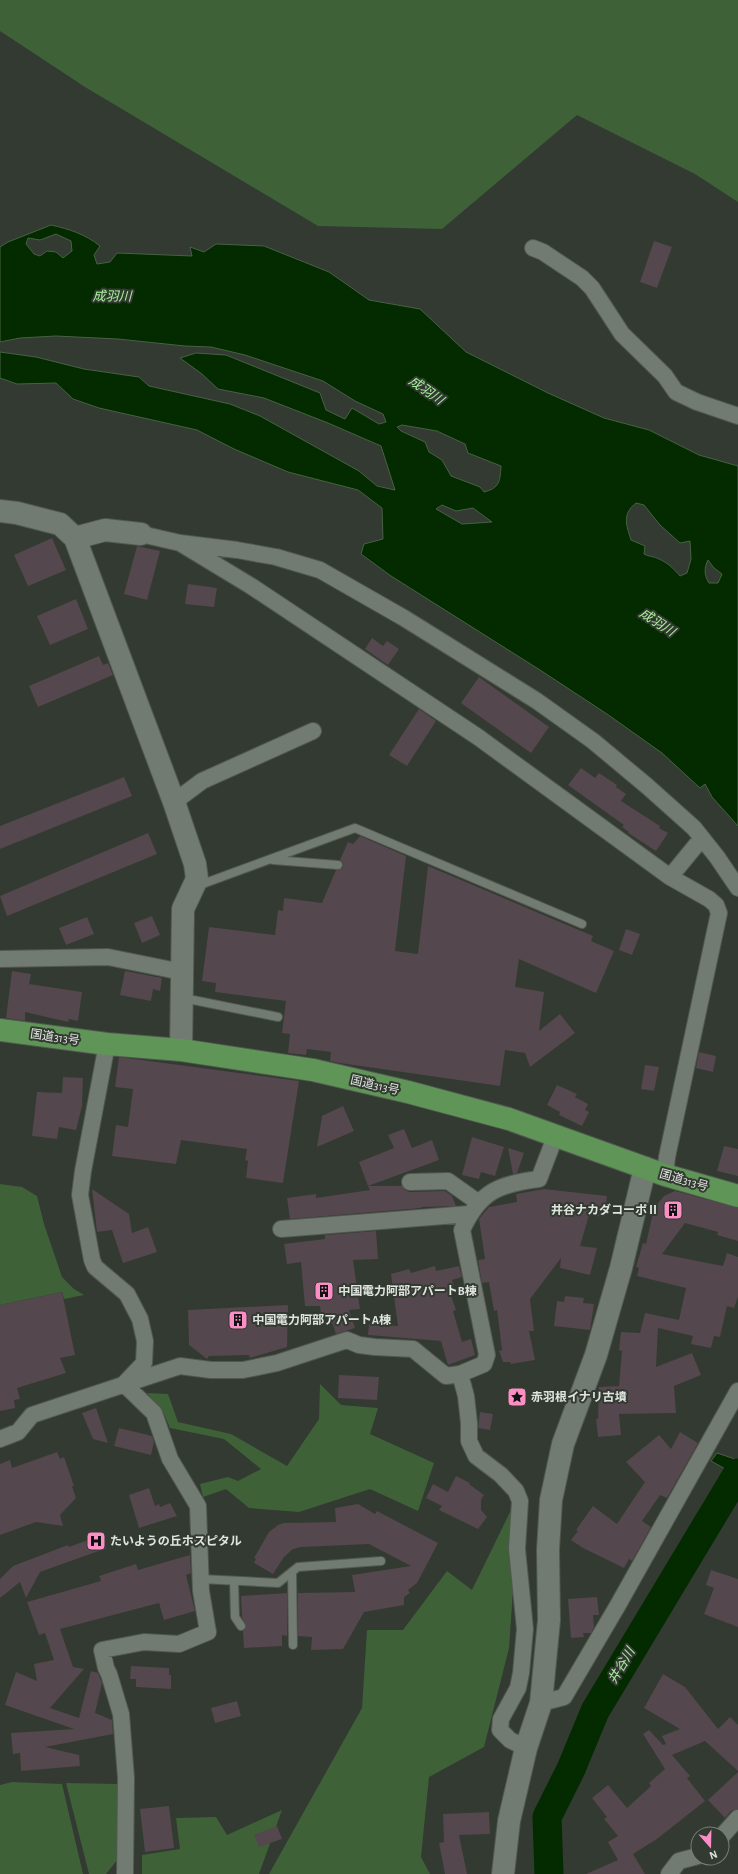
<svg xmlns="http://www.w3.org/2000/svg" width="738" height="1874" font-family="'Alegreya Sans','Noto Sans JP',sans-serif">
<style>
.green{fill:#3e6138}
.water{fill:#042a00;stroke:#466243;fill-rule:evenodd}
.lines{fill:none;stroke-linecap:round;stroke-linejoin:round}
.river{stroke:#042a00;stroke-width:29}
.building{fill:#54474d}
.lane-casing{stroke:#515850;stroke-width:10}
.street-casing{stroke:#515850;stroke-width:18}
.secondary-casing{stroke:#515850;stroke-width:24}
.highway-casing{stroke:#515850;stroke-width:24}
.lane{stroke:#727b71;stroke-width:8}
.street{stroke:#727b71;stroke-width:16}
.secondary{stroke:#727b71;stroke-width:22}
.highway{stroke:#5f9557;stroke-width:22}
.labels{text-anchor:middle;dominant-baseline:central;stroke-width:4;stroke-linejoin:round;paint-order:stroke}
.street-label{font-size:12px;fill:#e0e5df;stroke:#323a31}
.poi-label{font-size:12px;font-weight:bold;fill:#e0e5df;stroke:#323a31;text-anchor:start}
.water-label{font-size:13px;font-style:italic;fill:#aaf29e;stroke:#323a31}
</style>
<rect width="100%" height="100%" fill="#323a31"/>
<path class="green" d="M0,0h738v202l-43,-28 -118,-59 -135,114 -124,-3 -233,-139 -85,-56z
M0,1184l22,3 15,9 7,28 18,53 12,12 10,6 -20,4 -2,-7 -62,13z
M320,1384l21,21 37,3 -8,26 64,29 -16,48 -48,-22 -71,23 -50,-4 -23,-19 -23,8 -3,-13 28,-7 10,4 23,-12 -37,-30 -54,-11 -7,-16 -16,-19 21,1 10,28 53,12 56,32 32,-47z
M511,1510l3,65 -5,73 -25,99 -55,30 -8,80 9,17h-161l93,-166 5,-78h36l44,-59 25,19z
M12,1782l50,2 21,90h-83v-89z
M66,1783l52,1v75l-12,15h-17z
M282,1810l-23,64h-117v-19l38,-6 -4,-31 40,-1 11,18z"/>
<path class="water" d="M51,225c18,4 34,9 49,21l-6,9 3,9 13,-2 7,-9 75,3 -2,-9 14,5 12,-8 48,2 65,26 40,28 51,9 46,43 82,41 56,25 45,12 50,25 39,11v360l-26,-29 -7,-13 -5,4 -38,-35 -55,-39 -67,-44 -149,-94 -30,-22 3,-10 19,-5 -1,-31 -24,-18 -70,-18 -54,-23 -37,-19 -98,-22 -26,-9 -17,-16 -39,1 -17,-6v-26l36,5 48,12 55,8 10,9 81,18 30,12 99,55 18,15 18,4 -14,-44 -53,-23 -64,-25 -46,-9 -16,-15 -22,-16 16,-5 30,2 94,38 6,17 19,9 7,-11 27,16 7,-2 -3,-8 -28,-13 -32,-20 -78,-26 -34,-8 -26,-1 -67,-7 -62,-3 -36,2 -20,4v-95l8,-5zM56,234l15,7 1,10 -9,7 -7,-6 -9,-1 -7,5 -6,-2 -8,-10 2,-6 12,2zM402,425l35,6 28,13 3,9 33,13c-1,15 -1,22 -17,26l-4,-5 -29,-11 -9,-16 -13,-8 -4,-10 -24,-11 -4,-4zM636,503l8,2 16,20 20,18 10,-2 1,18 -4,14 -7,3c-6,-7 -12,-13 -21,-17 -5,-3 -10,-2 -15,-5l1,-8 -14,-6c-5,-16 -9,-26 5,-37zM442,505l14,6 17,-3 19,14 -30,2 -26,-15zM708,560l6,8 8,6 -4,9h-9c-5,-8 -5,-15 -1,-23z
M717,1453l15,5 6,5v13l-27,-15z"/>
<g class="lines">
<path class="river" d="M549,1874l-2,-57 24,-48 24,-58 143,-238"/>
</g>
<path class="building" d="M654,241l18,6 -15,41 -17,-6z
M52,538l14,32 -38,16 -14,-31z
M137,546l23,5 -13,49 -23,-6z
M188,584l29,4 -3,19 -29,-3z
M76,599l12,30 -38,16 -13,-29z
M372,638l11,8 4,-5 12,8 -11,16 -23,-16z
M99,656l4,9 5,-2 5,12 -75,32 -9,-21z
M479,677l70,50 -18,26 -70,-50z
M419,709l17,12 -29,45 -18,-11z
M581,768l14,10 4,-5 18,12 -1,2 10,7 -5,7 39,25 -1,2 9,5 -12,18 -28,-18 1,-1 -7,-5 2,-2 -56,-40z
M124,777l8,19 -132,53v-23z
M148,833l9,21 -150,62 -7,-20z
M360,836l46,20 -11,95 23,3 10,-88 165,70 -2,5 23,10 -18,42 -77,-34 -4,28 29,5 -5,39 21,-17 15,19 -45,34 -5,-14 -20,-3 -5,36 -160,-23 -10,-2 1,-9 -24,-3 -1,6 -18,-2 2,-19 -8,-1 4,-32 -71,-9 1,-9 -14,-2 7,-54 66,8 3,-25 5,1 1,-13 38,5 14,-33 7,-2v-5l-3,-3 8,-18 5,2z
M152,916l8,19 -18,8 -8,-20z
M87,917l7,17 -28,11 -7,-17z
M626,929l14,5 -8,21 -13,-5z
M12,971l19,3 -2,10 53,8 -4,29 -9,-2 -1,3 -43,-10v9l-19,-3z
M125,971l37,7 -2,13 -7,-2 -2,12 -31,-6z
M699,1052l17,4 -3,16 -17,-4z
M119,1057l180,24 -16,102 -37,-5 2,-17 -3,-1 2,-11 -66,-9 -5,24 -64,-8 4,-31 12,2 5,-38 -18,-2z
M645,1065l14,2 -5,24 -13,-2z
M63,1077l20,1 -1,28 -6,24 -17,-3 -2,12 -25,-3 5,-44 25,1z
M557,1085l20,9 -2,3 13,7 -3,6 4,2 -7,14 -23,-11 1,-3 -13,-7z
M343,1106l11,25 -37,16 5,-31z
M404,1129l8,19 20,-8 7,20 -71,26 -9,-24 35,-14 -6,-13z
M472,1137l32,10 -9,29 -14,-4 -2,7 -17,-4z
M724,1146l14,3v27l-21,-5z
M508,1148l16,5 -7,20 -4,1z
M368,1186h34l3,4 5,2 35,-1 7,5 4,10 -35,1v1l-131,11 -3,-21 29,-4v4l54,-8z
M92,1189l37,25 3,19 16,-6 9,25 -34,11 -11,-33 -15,2z
M544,1189l63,7 -3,21 -15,-2 -9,31 17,2 -7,27 -30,-7 1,-10 -31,41 4,32h-5l6,29 -24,4 -1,-2h-7l-4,-11 3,-1 -5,-40 -3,1 -5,-29 -7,1 -4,-23 7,-1 -6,-40 10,-12 28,-5 -1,-8z
M675,1191l63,17v33l-21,-6 1,-3 -33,-9 -23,31 61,12 4,-13 11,4v40l-4,11 -7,-2 -7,31 -6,-1 -3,12 -20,-4 2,-8 -35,-8 -2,39 36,-14 9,22 -27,11 2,27 -57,1 2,21 -23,2 -2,-18h2l1,-32 20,-1 3,-35 -3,-1 2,-18 19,1 5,-20 34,7 7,-32 -49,-12 2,-8 -3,-1 7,-24 3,1 8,-36 10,-12z
M376,1231l2,28 -25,1 7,49 -11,1 6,18 -19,6 -7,-20 -8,1 -1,-9h-15l-4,-44 -14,2 -3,-20 41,-5v-4z
M435,1266l1,5 23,-5 3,11 -10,3 2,5 -6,2 8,23 -3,1 9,31 9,-3 4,16 -27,10 -7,-24 -73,-6 1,-11 29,2 -7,-52 18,-5 2,4z
M62,1292l13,63 -15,3 6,15 -49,15 3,11 -6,1 1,8 -15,3v-106z
M565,1296l19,2 -1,5 11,1 -4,26 -36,-4 3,-25 7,1z
M288,1305l-1,42 -37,11 -1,-3 -40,1 -2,3 -18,-14 -1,-35z
M339,1375l40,2 -2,23 -39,-2z
M96,1408l12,35 -15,-4 -11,-26z
M480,1412l13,2 -3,16 -12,-2z
M119,1428l33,8 2,6 -3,13 -37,-9z
M680,1432l18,11 -31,55 -7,-3 -18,26 9,6 -19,34 -3,-2 -5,9 -41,-20 -12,-8 7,-9 -2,-1 17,-24 24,18 28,-42 -19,-20 33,-27 12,14z
M57,1452l3,7 4,-2 10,29h-2l4,12 -16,17 3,11 -27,-4 -36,13v-71l10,-4 2,8z
M456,1476l14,7 -1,1 15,11 -3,5v10l6,7 -9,12 -39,-19 3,-4 -16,-8 7,-14 15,8z
M149,1488l6,18 4,-2 1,3 10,-4 7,13 -38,12 -10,-33z
M358,1504l17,10 2,-3 61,32 -21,40 -9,7 2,3 -6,4v8l-40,7 -21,37 -32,1 1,-13 -14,-1v-43l57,-1 -3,-17 59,-9 -42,-22 -68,3 -8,2 -9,8 -11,17 -19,-11 2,-4 -2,-1 15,-26 9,-7 6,-2 52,-1 -1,-14z
M88,1540l19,8 -67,24 -14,26 -6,-16 -20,16v-19l13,-13 55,-21 1,2z
M190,1555l1,18 -5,2 9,36 -31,9 -5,-17 -99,26 13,38 11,2 -34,39 29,10 12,-47 7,2 4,10 -7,30 17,7 1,14 -68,13 34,8 1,11 -59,5 -1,-18 -7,1 -2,-21 63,-4 -69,-24 11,-33 21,9 -3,-17 20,-4 -9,-27 -6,2 -12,-33 74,-21 -2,-5 37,-12 2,6z
M711,1570l27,9v48l-34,-13 10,-26 -8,-3z
M287,1593v43l-5,-1v11l-38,2 -1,-17 3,-5 -4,-9 -1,-21z
M597,1597l2,18h-6l1,12 -3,6h-8l1,4 -13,1 -3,-39z
M131,1666l38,2v7h2v14l-35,-2v-8h-6z
M663,1674l22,13 33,42 12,-12 8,8v46l-33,-30 -33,14 18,21 -3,2 18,23 -48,38 -24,15 12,20h-59l32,-14 -10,-18 10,-6 -14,-17 3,-2 -15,-19 16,-13 19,23 24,-22 -2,-3 16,-14 -22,-35 6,-4 14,15 3,-1 -4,-8 18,-7 -36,-21z
M237,1701l4,15 -26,7 -4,-15z
M738,1772v37l-7,2 -6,7 -17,-18z
M169,1806l5,42 -29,4 -5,-43z
M489,1812l1,22 -31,1 8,39h-22l-6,-31 5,-1 -1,-28z
M277,1826l5,13 -23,8 -5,-12z"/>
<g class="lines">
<defs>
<path id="lane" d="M273,860l65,5
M197,886l158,-58 227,96
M183,998l95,19
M292,1572l1,73
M201,1579l77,4 20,-16 83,-6
M234,1581l1,36 6,9"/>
<path id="street" d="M533,248l10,4 39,26 10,10 30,46 43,42 11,16 21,10 41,14
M141,534l39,9 57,7 39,7 44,13 84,48 133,83 56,40 54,45 47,42 23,29 21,31
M180,543l71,43 227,151 192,140 39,22 7,6 3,8 -52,244 -2,18
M174,802l28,-21 111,-50
M670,877l32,-39
M0,959l108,-2 74,15
M107,1044l-24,127 -3,24 12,65 3,7 32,27 13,25 5,22 -1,22 -19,20
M410,1182l38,-1 31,22
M281,1229l188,-15
M460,1374l24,-10 3,-9 -25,-125c18,-39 37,-46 77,-51l16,-42
M124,1384l30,29 16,46 28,47 3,85 7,41 -29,12 -35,-2 -42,8 4,18 3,6 12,40 5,64 -1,96
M0,1439l18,-7 14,-17 148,-49 31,4h32l34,-7 70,-23 12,5 16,2 38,2 33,27 14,-2 6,22 3,27v18l7,15 25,19 15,16 4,10 -3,48 8,80 -4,44 -3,15 -17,31 -1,11 10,10 16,8
M541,1703l23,-6 54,-92 120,-214
M722,1836l16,-18
M669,1874l10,-13 19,-5"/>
<path id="secondary" d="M0,511l17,2 43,11 15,14 99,264 21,62 2,15 -14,30 -2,141
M75,538l30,-8 36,4
M503,1874l6,-53 17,-73 15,-45 8,-83 -1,-70 3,-50 12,-56 33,-89 25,-87 24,-100"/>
<path id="highway" d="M0,1030l107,14 74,6 132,20 95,22 101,27 156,56 73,21"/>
</defs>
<use href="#lane" class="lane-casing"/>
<use href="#street" class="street-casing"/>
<use href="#secondary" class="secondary-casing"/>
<use href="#highway" class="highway-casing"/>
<use href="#lane" class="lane"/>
<use href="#street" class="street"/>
<use href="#secondary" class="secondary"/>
<use href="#highway" class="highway"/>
</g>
<defs>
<symbol id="building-square" viewBox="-11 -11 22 22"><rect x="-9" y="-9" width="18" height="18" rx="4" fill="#fb8fc5" stroke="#323a31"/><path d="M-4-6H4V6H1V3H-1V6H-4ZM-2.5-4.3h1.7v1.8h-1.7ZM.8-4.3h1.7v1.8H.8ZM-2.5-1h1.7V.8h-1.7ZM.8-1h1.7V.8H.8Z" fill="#111"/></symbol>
<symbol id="sight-square" viewBox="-11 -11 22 22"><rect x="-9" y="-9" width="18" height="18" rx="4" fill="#fb8fc5" stroke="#323a31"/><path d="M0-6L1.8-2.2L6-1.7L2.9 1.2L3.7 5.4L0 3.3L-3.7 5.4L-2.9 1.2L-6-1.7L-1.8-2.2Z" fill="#111"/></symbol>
<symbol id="hospital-square" viewBox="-11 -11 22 22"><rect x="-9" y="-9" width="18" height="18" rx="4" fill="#fb8fc5" stroke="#323a31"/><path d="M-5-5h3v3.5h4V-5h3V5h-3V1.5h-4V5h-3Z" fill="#111"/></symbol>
</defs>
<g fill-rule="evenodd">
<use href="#building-square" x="662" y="1199" width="22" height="22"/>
<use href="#building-square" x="313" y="1280" width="22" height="22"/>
<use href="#building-square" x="227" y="1309" width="22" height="22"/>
<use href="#sight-square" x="506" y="1386" width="22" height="22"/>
<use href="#hospital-square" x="85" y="1530" width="22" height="22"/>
</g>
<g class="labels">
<g class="street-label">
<text transform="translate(55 1037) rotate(8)">国道313号</text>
<text transform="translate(375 1085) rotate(13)">国道313号</text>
<text transform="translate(684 1180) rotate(16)">国道313号</text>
</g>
<g class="poi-label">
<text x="659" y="1210" text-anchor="end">井谷ナカダコーポⅡ</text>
<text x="338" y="1291">中国電力阿部アパートB棟</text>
<text x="252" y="1320">中国電力阿部アパートA棟</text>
<text x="531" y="1397">赤羽根イナリ古墳</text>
<text x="110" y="1541">たいようの丘ホスピタル</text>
</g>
<g class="water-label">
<text transform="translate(112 297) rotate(1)">成羽川</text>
<text transform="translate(426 391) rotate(35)">成羽川</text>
<text transform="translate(657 623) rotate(33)">成羽川</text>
<text transform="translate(622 1666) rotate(-59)">井谷川</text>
</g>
</g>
<g transform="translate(710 1846) rotate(160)"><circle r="19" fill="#323a31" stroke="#787e77"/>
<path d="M0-3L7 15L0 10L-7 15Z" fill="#fb8fc5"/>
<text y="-6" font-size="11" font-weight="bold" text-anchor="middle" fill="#e0e5df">N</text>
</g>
</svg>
